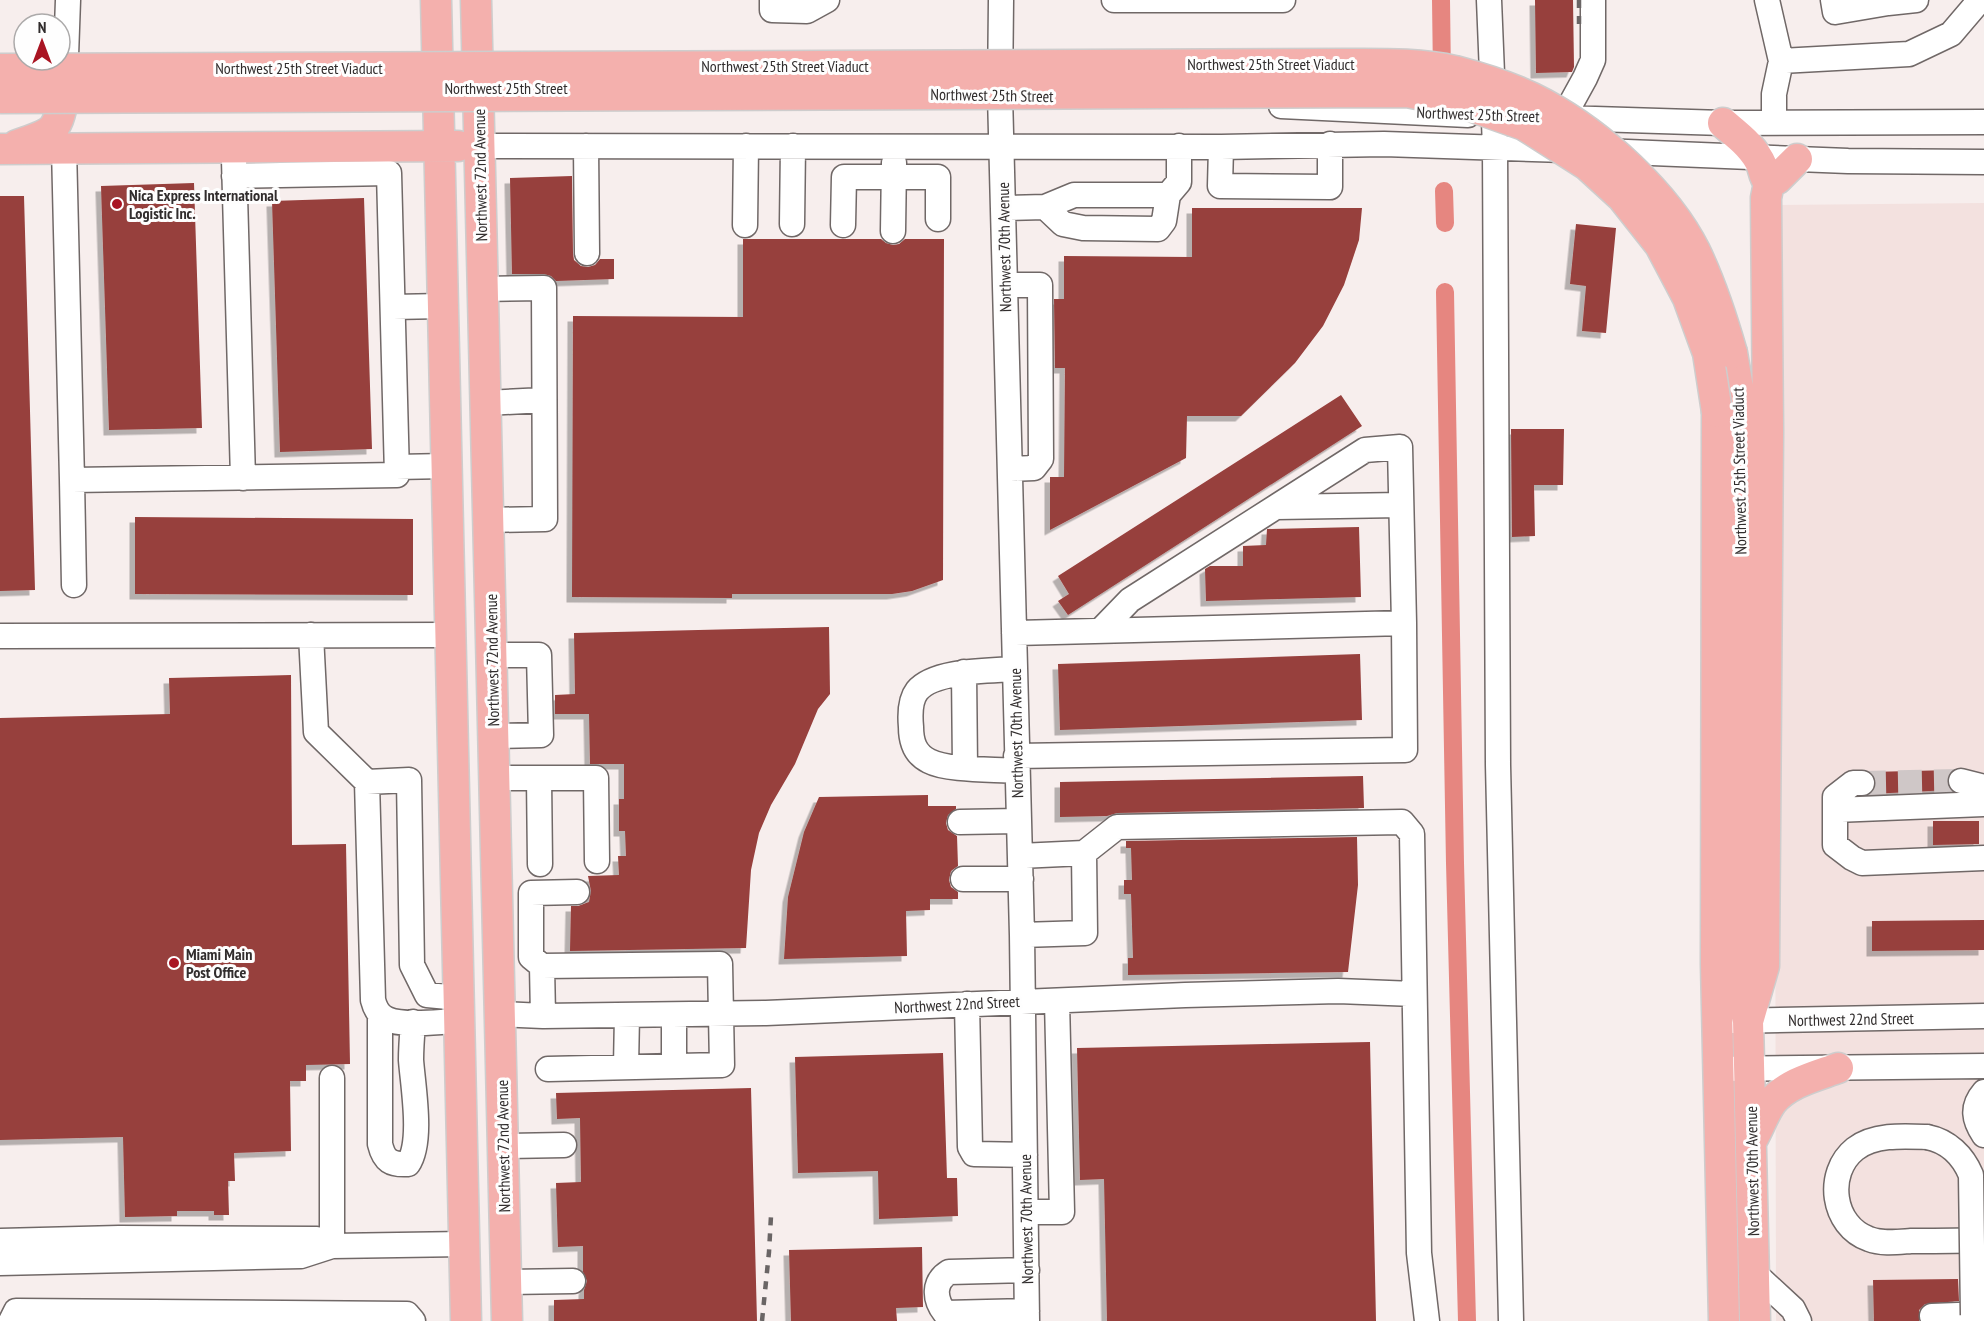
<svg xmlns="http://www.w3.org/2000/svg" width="1984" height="1321" font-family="'PT Sans Narrow',sans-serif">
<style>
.built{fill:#f3e1df}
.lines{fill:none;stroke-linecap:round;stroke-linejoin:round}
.canal{stroke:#e68680;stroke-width:18}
.building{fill:#973f3c;filter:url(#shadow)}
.minor-tunnel{stroke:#cfc7c7;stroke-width:24;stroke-dasharray:24 12;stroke-linecap:butt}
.minor-casing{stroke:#706867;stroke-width:27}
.major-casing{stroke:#cecdcd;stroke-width:33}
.minor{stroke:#fff;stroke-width:24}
.major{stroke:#f4b0ad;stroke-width:30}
.rail{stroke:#6a6565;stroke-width:4.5;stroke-dasharray:8 8;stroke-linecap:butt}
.minor-bridge-casing{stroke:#706867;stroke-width:27;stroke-linecap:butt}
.major-bridge-casing{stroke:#cecdcd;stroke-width:33;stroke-linecap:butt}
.minor-bridge{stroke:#fff;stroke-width:24}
.major-bridge{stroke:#f4b0ad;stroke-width:30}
.poi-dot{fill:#a91422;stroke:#fefefe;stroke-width:2}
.labels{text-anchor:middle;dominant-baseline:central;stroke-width:6;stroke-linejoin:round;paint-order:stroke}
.street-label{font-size:16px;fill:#312d2d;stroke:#fefefe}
.poi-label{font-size:16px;font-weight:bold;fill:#312d2d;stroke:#fefefe;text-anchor:start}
</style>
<defs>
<filter id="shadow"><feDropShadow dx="-5.5" dy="5.5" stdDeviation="0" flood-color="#0004"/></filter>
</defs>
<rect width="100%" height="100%" fill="#f7eeed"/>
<path class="built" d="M1984,203v1118h-208l-2,-1116z"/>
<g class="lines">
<path class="canal" d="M1441,0l1,76
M1444,191l1,32
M1445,292l10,571 12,458"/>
</g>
<path class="building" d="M1535,0h38l1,67 -2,5 -36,1z
M572,176l1,77 1,7 7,6 7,1 7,-2 5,-6h14v20l-58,2 -5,-5 -7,-2h-32l-2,-96z
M194,183l8,245 -93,2 -8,-244z
M0,196h24l11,394 -35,1z
M364,198l8,251 -92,3 -8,-251z
M1192,208h170l-3,32 -15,45 -21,41 -28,37 -54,53h-54l-1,42 -136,72v-53h14l1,-109h-10l-1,-69h10v-43l128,1z
M1576,224l40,4 -10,105 -24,-2 4,-45 -16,-2z
M743,239h138l5,4 7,2 6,-1 6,-5h39l-1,341 -31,11 -20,3h-160v4l-160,-1 1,-281 170,1z
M1341,395l21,31 -294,189 -10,-14 11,-7 -11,-18z
M1511,429h53l-1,56h-29l1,51 -23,1z
M135,517l278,2v76l-278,-1z
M1359,527l2,70 -155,4 -1,-32 5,-3h33v-20l23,-1 1,-16z
M829,627l1,67 -12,15 -23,55 -24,41 -12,28 -8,37 -5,78 -176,3 1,-45h7l11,-4 2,-11 -3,-15 31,-1 -1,-19h8l-1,-25h-6v-32h5v-35h-34l-1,-50h-34v-19l20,-1 -1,-61z
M1360,654l2,66 -302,10 -2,-66z
M291,675l1,170 54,-1 4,220 -44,1v16h-16l1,70 -57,2 1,28h-7l1,34h-15v-4h-37v5l-52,1 -2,-80 -123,3v-422l170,-4 -1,-36z
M1952,770l-5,8v6l3,6 -80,4 6,-10 -1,-8 -5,-4z
M1363,776l1,32 -247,5 -10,3 -47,1v-35z
M928,795v11h28v3l-8,6 -2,8 2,7 9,6 1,30 -7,5 -2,9 2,7 7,5v7h-28v11l-24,1 1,45 -123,3 4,-62 16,-65 15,-35z
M1933,821h46v23l-46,1z
M1357,837l1,48 -10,87 -220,3v-17h5l-2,-64h-7v-14h8l-1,-32h-5v-7z
M1984,920v30l-112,1v-30z
M1370,1042l6,279h-269l-3,-142 -24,1 -3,-132z
M943,1053l4,125h10l1,38 -79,3 -1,-48 -80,2 -3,-116z
M751,1088l6,233h-203v-21l30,-1v-9l3,-9 -4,-9v-26l-25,1 -2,-64 25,-1 -1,-64 -23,1 -1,-26z
M922,1247l1,60 -27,1 1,13h-106l-2,-71z
M1958,1279l1,22 -34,3 -6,6v11h-45l-1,-41z"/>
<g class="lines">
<path class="minor-tunnel" d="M1862,783l99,-2"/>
<defs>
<path id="minor" d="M772,0v10l35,1 20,-11
M1001,0l-1,95 22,840 5,386
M1114,0h169
M1489,0l6,147 3,618 13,556
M1767,0l14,61
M1833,0l2,12 53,-9v-3
M1888,3l28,-3
M65,84l3,-84
M1281,106l187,9
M1563,118l160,5 261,-1
M1563,118l22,-40 8,-18v-60
M1774,122v-28l7,-33 128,-7 42,-20 29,-34
M479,146l742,1 163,-3 181,6
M586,146l1,107
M1221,147l-1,39 110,1v-43
M64,148l8,332
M1603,151l245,10 136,1
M234,160l9,318
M1045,207l18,17 20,4 75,1 6,-8 4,-26 11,-13v-36
M1003,208l42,-1 29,-12h94
M792,224l1,-78
M745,225l1,-79
M843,225l1,-48h94v42
M893,231l1,-68
M1005,285h35l1,174 -7,9 -24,1
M483,289l61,-1 1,231 -57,1
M393,307l49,-1
M486,403l58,-3
M396,467l50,-1
M1276,507l125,-2
M74,585l-2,-105 325,-5 -8,-302 -155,3
M1100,631l30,-31 235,-150 35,-3 4,176
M1014,633l390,-10 1,127 -389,6
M311,635l5,97 51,50 6,218c2,8 6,16 14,19 17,8 54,2 73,2
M0,636l450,-1
M492,655h47l2,80 -47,1
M1015,669c-25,2 -81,1 -98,22 -7,9 -7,25 -6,36 0,15 4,27 18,34 19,10 66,8 88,10
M964,672l1,95
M495,778h44
M1961,781l23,6
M367,782l42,-2 3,185 15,30 32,3
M1984,804l-149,6v35l17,13 10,5 122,-5
M1835,810v-13l18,-14h9
M960,822l59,-1
M1020,856l64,-3 33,-26 285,-5 10,12 7,419 8,68
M540,864l-1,-86h57l1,83
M963,879h58
M1022,935l63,-2 -1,-80
M542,966l178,-2 2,101 -174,4
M967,1004l3,143 4,7 51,1
M500,1014l43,2 223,-3 419,-18 153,-4 76,3
M380,1015v129c4,17 11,21 28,20 15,-22 5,-77 3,-104 0,-12 1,-25 2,-38
M674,1015v51
M543,1016l-1,-50 -11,-9v-64l46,-1
M1731,1021l253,-5
M626,1067l1,-52
M1719,1069l265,-3
M332,1078v168
M1984,1092c-13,15 -10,28 0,43
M1927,1137c-23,-1 -53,-3 -72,12 -30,24 -23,77 14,90 13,5 28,3 42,2 24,0 49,0 73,-1
M502,1146l62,-1
M1027,1212h35l-5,-211
M0,1241l119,-3 198,1 7,4
M0,1263l301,-7 31,-10 132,-2
M1027,1270l-78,2c-16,10 -15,27 -4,41l82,-2
M1754,1273l39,36 6,12
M506,1282l67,-1
M1932,1316l52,-2
M11,1321l5,-10 391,3 6,7"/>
<path id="major" d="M436,0l30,1321
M476,0l31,1321
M1723,123c14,12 31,24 39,43 2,6 2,11 7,17l-3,15 2,234 -4,534 -15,52
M17,145c41,-14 40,-13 48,-56
M0,149l458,-3
M1769,183l8,-4 20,-20
M1732,353l8,47 2,26 -5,540 11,55 7,300
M1717,412l-1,552 8,357
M1752,1140c7,-12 12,-27 20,-38 15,-19 44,-26 66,-34"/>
</defs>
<use href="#minor" class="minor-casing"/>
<use href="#major" class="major-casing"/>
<use href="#minor" class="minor"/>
<use href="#major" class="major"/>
<path class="rail" d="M1579,0v30
M762,1321l7,-69 2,-36"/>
<defs>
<path id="minor-bridge" d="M1927,1137c21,4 36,19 44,38l2,140"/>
<path id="major-bridge" d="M0,69l1346,-5c36,0 74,-1 109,7 30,8 62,18 89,33 57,31 122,89 151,147 16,33 27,67 37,102
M0,98l1407,-6 52,10 65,23 63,40 35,32 38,48 28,53 20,55 9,59"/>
</defs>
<use href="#minor-bridge" class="minor-bridge-casing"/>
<use href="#major-bridge" class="major-bridge-casing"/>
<use href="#minor-bridge" class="minor-bridge"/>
<use href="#major-bridge" class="major-bridge"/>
</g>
<g class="poi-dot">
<circle cx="117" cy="204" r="6"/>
<circle cx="174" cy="963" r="6"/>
</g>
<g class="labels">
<g class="street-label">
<text x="1271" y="64">Northwest 25th Street Viaduct</text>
<text x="785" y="66">Northwest 25th Street Viaduct</text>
<text x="299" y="68">Northwest 25th Street Viaduct</text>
<text x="506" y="88">Northwest 25th Street</text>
<text transform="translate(992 95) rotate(1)">Northwest 25th Street</text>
<text transform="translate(1478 114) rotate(2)">Northwest 25th Street</text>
<text transform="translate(480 175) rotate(-91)">Northwest 72nd Avenue</text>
<text transform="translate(1004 247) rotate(-91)">Northwest 70th Avenue</text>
<text transform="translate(1739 471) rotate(-91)">Northwest 25th Street Viaduct</text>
<text transform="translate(492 660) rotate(-91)">Northwest 72nd Avenue</text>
<text transform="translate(1016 733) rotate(-91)">Northwest 70th Avenue</text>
<text transform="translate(957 1004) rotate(-3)">Northwest 22nd Street</text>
<text transform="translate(1851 1019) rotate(-1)">Northwest 22nd Street</text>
<text transform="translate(503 1146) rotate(-91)">Northwest 72nd Avenue</text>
<text transform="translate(1752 1171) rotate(-91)">Northwest 70th Avenue</text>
<text transform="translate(1026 1219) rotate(-91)">Northwest 70th Avenue</text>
</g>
<g class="poi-label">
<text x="129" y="195">Nica Express International<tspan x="129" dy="18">Logistic Inc.</tspan></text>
<text x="186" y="954">Miami Main<tspan x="186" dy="18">Post Office</tspan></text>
</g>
</g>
<g transform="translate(42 42)"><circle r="28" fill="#fefefe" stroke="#acaaaa" stroke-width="1.5"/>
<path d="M0-4.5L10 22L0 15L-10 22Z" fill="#a91422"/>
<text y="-9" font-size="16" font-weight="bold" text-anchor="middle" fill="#312d2d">N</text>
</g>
</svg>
